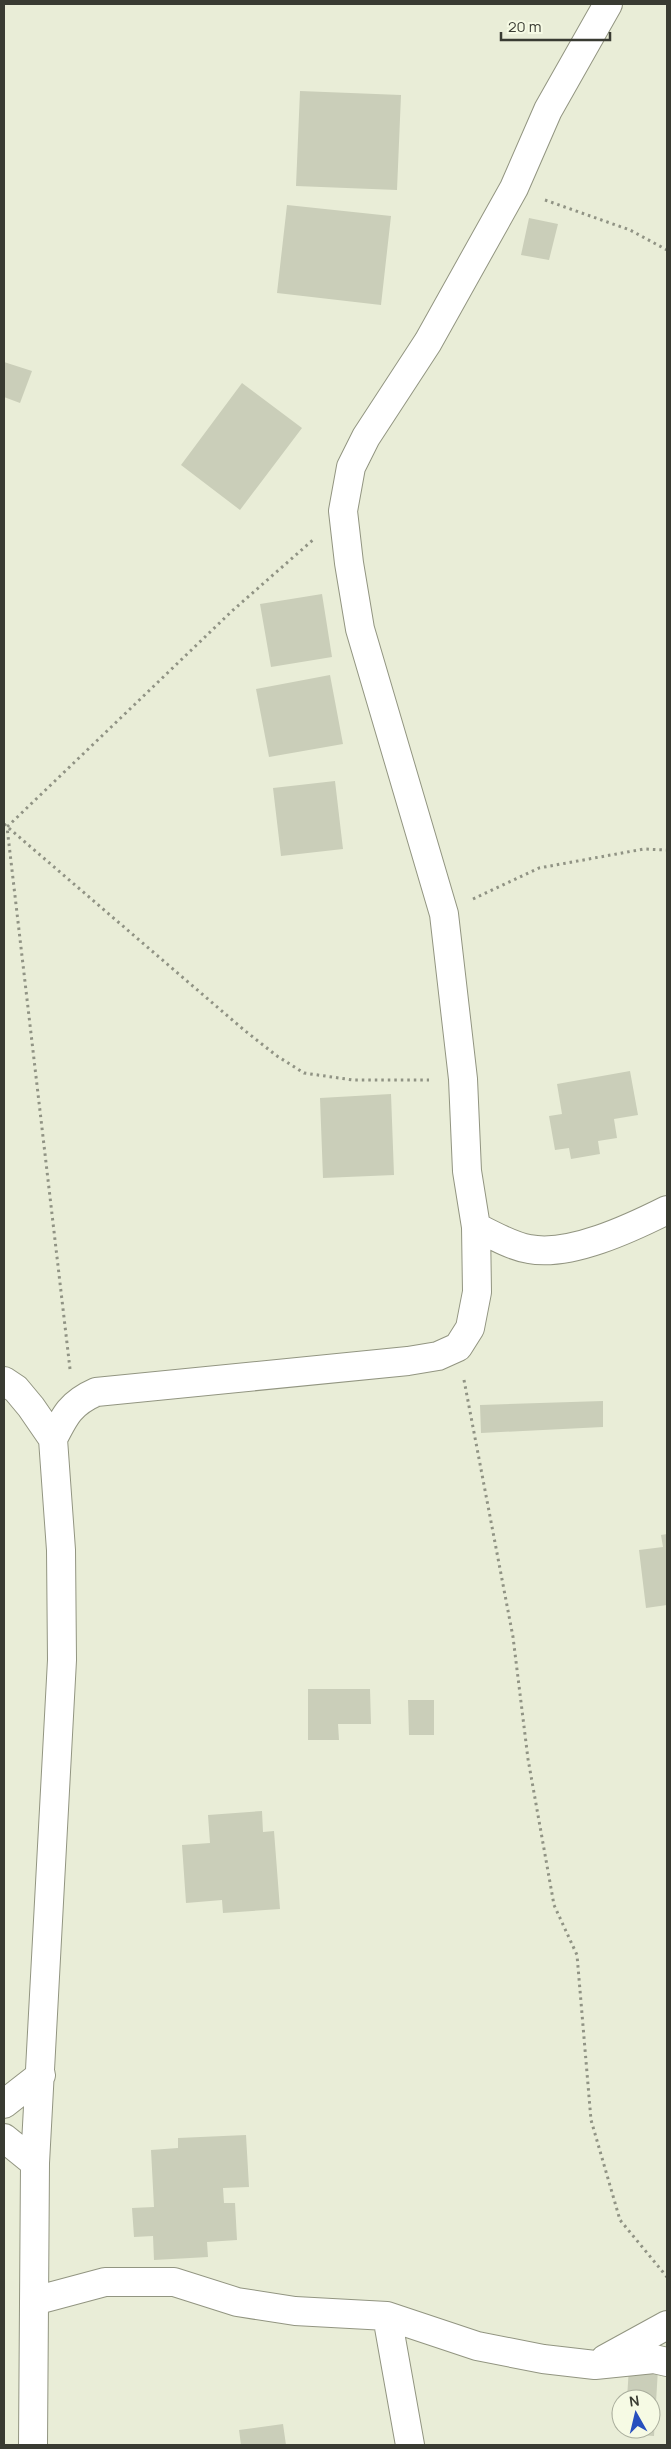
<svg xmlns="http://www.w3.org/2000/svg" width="671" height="2449" font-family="Manrope,sans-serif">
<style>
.building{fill:#caceb9}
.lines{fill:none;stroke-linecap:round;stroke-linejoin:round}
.minor-casing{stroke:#929581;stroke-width:30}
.path{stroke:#909384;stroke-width:3;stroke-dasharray:2.5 4;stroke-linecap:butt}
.minor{stroke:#fff;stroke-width:28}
</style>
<rect width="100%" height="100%" fill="#e9edd7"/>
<path class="building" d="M300,91l101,4 -4,95 -101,-4z
M287,205l104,11 -10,89 -104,-12z
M529,218l29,6 -9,36 -28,-5z
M4,362l28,9 -12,32 -16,-6z
M242,383l60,45 -62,82 -59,-45z
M322,594l10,63 -61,10 -11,-63z
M330,675l13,69 -74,13 -13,-68z
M335,781l8,68 -62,7 -8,-68z
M630,1071l8,44 -24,4 3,19 -19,3 2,13 -29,5 -2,-11 -14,2 -6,-34 13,-2 -5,-30z
M391,1094l3,81 -71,3 -3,-80z
M603,1401v26l-122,6 -1,-28z
M667,1534v71l-21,3 -7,-58 24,-3 -2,-12z
M308,1689h62l1,35h-33l1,16h-31z
M408,1700h26v35h-25z
M262,1811l1,21 11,-1 6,78 -57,4 -1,-13 -36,3 -4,-58 28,-2 -2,-28z
M246,2135l3,52 -26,1 1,15h11l2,37 -30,2 1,15 -54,3 -1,-24 -19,1 -2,-29 22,-1 -3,-57 27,-2v-10z
M629,2367l29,2 -4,67 -29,-2 1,-5h25v-30h-24z
M283,2424l3,21h-45l-2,-15z"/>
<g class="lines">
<defs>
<path id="minor" d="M476,1227c17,8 35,19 53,22 41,8 102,-21 138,-39
M4,1381l12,8 15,18 22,32 8,111 1,110 -27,503 -2,282
M53,1439c12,-24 18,-36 43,-47l312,-31 30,-5 20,-9 12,-19 7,-36 -1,-65 -9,-56 -4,-92 -19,-165 -84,-285 -11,-66 -6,-52 8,-44 15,-30 62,-95 86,-154 34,-78 60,-106
M4,2104l37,-29
M4,2138l31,25
M34,2301l71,-19h69l63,20 58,9 92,5 90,30 66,13 52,6 59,-6 13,3
M387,2316l23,129
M605,2359l62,-34"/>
</defs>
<use href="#minor" class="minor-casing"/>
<path class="path" d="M545,200l85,30 37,20
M4,824l240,206 33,26 27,17 49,7h76
M473,899l66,-31 105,-19 23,1
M70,1369l-63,-542 225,-216 82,-72
M464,1380l49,257 15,122 26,146 23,50 14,165 29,100 47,57"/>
<use href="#minor" class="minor"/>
</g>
<rect width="671" height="2449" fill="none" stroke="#393b32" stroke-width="10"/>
<g transform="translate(636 2414) rotate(352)"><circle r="24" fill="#f6fae4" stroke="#aaae9d"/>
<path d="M0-4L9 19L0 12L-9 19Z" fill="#274fbe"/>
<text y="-8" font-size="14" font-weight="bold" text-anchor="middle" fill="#393b32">N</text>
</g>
<path d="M501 32v8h109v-8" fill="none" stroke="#393b32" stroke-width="2.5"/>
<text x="508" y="32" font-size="15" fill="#393b32" stroke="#f6fae4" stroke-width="4" paint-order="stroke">20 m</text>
</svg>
